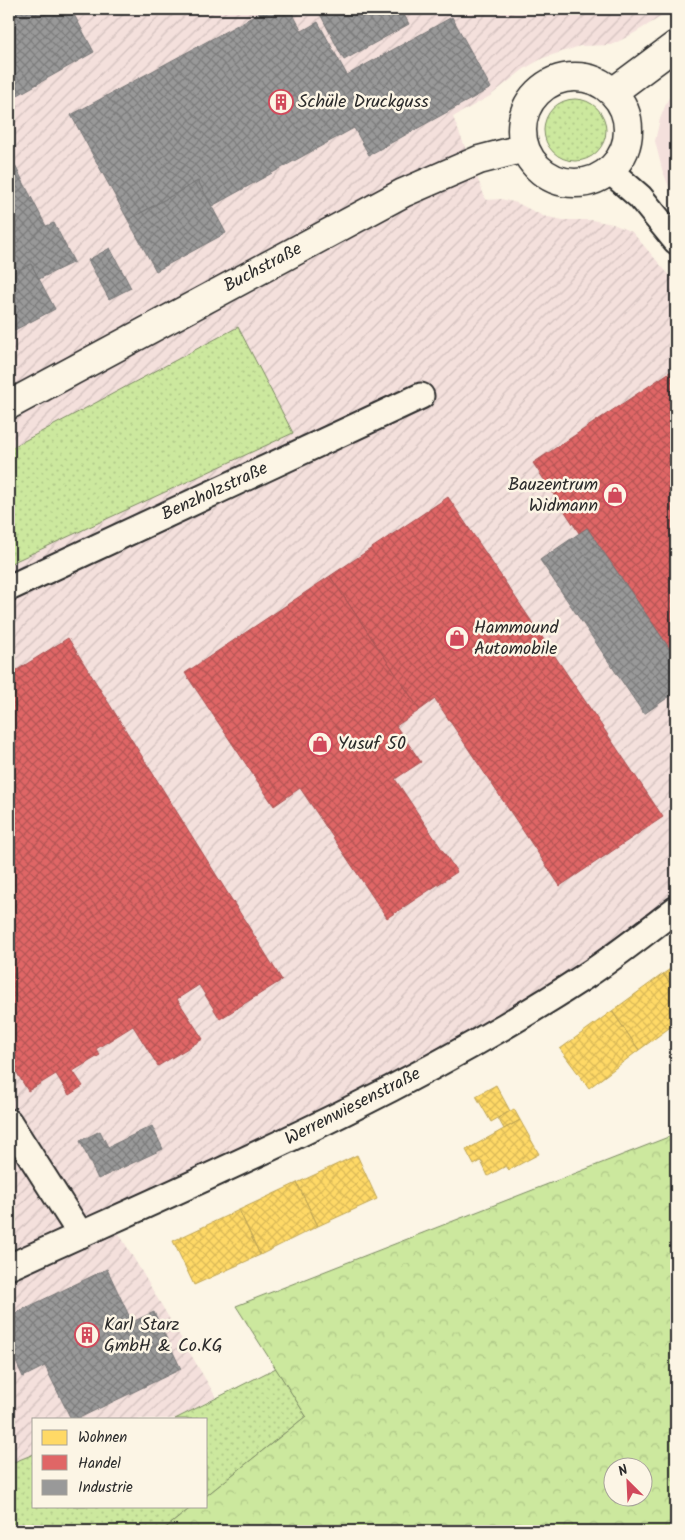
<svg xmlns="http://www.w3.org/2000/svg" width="685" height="1540" font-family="Kalam,sans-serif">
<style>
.built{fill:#f4e0dc}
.industrial{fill:url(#industrial-furrows)}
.green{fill:url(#green-dots);stroke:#7c8a64}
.forest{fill:url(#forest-crowns);stroke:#7c8a64;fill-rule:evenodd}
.homes{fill:url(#homes-cross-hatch);stroke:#bfa554}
.shops{fill:url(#shops-cross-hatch);stroke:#aa5454}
.industry{fill:url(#industry-cross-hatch);stroke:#787878}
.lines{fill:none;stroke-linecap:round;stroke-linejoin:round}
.street-casing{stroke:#2b2b2b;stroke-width:29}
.secondary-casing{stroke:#2b2b2b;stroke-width:31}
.street{stroke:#fcf5e5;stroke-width:25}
.secondary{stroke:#fcf5e5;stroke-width:28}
.labels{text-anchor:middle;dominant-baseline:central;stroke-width:5;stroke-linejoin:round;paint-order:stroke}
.poi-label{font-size:18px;fill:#2b2b2b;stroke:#fcf5e5;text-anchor:start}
.street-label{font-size:18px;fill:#2b2b2b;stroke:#fcf5e5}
</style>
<defs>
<pattern id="industrial-furrows" width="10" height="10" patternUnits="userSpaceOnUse" patternTransform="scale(1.25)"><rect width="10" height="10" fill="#f4e0dc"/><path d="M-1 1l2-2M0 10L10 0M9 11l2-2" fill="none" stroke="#d1c0bd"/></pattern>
<pattern id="green-dots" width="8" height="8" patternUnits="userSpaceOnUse" patternTransform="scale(1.25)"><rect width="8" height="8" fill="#cce89e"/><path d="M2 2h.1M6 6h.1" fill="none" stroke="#afc788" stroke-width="1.8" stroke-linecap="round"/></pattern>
<pattern id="forest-crowns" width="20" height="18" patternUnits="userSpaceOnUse" patternTransform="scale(1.25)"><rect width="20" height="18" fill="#cce89e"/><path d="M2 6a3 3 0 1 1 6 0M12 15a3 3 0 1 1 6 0" fill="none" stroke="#afc788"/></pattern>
<pattern id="homes-cross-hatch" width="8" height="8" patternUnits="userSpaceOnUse" patternTransform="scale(1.25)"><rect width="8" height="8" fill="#ffd966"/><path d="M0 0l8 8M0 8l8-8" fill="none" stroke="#dbba59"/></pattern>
<pattern id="shops-cross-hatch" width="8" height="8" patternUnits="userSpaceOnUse" patternTransform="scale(1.25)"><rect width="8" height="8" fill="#e06666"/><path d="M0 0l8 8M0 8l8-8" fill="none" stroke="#b65454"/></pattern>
<pattern id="industry-cross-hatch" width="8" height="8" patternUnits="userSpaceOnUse" patternTransform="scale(1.25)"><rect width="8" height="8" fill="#999"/><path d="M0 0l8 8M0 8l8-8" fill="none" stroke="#7d7d7d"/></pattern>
</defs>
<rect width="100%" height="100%" fill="#fcf5e5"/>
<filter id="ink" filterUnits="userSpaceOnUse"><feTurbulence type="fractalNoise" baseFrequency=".02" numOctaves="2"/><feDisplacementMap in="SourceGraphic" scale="10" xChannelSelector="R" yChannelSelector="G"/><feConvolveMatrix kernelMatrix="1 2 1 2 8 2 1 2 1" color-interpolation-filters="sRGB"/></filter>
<g filter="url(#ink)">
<path class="built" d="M676,92v105l-6,-8 -8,-20 -7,-28 5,-22 8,-20z"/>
<path class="industrial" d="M9,9h665l-43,26 -20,10 -31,1 -37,12 -19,11 -34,27 -37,21 33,83 15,-1 16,4 26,13 20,4h28l22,4 19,8 44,51v631l-161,113 -401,198 102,172 -41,22h-141v35l-25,10z"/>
<path class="green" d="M544 130a31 31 0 1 1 62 0a31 31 0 1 1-62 0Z
M238,327l55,106 -284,131v-115z
M276,1368l30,48 -100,80v-77h-31z
M34,1454v52h159l-31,25h-153v-67z"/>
<path class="forest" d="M676,1134v397h-514l31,-25h13v-10l100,-80 -70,-110zM612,1468h30v30h-30z"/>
<path class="homes" d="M676,965v26l-13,-17z
M663,974l13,17v32l-37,27 -27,-39z
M612,1011l27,39 -50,38 -29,-39z
M496,1085l14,26 -19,11 -15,-26z
M514,1109l6,11 -16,9 -6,-11z
M520,1120l19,34 -30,16 -3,-4 -18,10 -7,-15 -7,4 -8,-15z
M357,1155l20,44 -59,27 -21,-43z
M297,1183l21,43 -58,29 -21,-45z
M239,1210l21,45 -66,30 -21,-44z"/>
<path class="shops" d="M676,368v290l-89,-130 -8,5 -46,-70z
M448,497l215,320 -103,69 -125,-187 -15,11 -90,-134z
M330,576l90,134 -24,16 25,36 -26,17 62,93 -70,46 -87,-130 -26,18 -89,-133z
M68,638l214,342 -62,39 -21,-34 -22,14 26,40 -45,27 -25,-40 -37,23 4,6 -27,16 10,15 -14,9 -13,-21 -28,17 -19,-31v-385z"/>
<path class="industry" d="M9,9h62l23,43 -85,48z
M267,9h23l12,22 16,-9 29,53 105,-58 39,71 -122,67 -15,-27 -142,78 -14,-25 -70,39 -57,-105z
M325,9h76l8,15 -65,36 -25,-48z
M9,154l37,72 8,-3 20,39 -35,17 -8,-15 -22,11z
M198,181l28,52 -70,38 -28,-51z
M110,248l21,40 -22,11 -21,-39z
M31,264l24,45 -46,24v-58z
M587,528l89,130v34l-32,22 -104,-154z
M152,1126l11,23 -65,30 -18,-38 20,-10 8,16z
M107,1269l25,53 22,-10 27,57 -104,50h-6l-26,-53 -22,11 -14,-30v-31z"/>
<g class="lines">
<defs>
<path id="street" d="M610,171l30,26 36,44
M9,588l412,-192
M9,1122l72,113
M9,1267c195,-89 395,-172 575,-290 32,-21 62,-45 92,-68"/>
<path id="secondary" d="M522 130a53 53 0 1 1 106 0a53 53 0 1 1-106 0Z
M613,92l63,-47
M9,405l394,-212 76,-33 46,-12"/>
</defs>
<use href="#street" class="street-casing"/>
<use href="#secondary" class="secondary-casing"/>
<use href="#street" class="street"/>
<use href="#secondary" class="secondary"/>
</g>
</g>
<defs>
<symbol id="building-ring" viewBox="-11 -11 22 22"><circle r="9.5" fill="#fcf5e5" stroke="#d1495b" stroke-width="1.5"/><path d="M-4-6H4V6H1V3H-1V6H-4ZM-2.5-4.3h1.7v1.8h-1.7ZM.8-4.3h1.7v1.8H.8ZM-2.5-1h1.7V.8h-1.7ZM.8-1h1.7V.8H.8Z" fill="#d1495b"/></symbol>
<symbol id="shop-ring" viewBox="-11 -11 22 22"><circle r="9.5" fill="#fcf5e5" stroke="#d1495b" stroke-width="1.5"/><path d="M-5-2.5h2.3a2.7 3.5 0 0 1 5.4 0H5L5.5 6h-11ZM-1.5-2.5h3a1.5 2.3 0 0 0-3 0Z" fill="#d1495b"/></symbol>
</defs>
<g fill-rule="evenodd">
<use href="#building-ring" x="267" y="88" width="28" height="28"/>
<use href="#shop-ring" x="601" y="481" width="28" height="28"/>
<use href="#shop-ring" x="443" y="624" width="28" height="28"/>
<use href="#shop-ring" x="306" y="730" width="28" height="28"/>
<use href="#building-ring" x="73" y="1321" width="28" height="28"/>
</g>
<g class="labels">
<g class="poi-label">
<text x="298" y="102">Schüle Druckguss</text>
<text x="598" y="485" text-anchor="end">Bauzentrum<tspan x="598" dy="21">Widmann</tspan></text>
<text x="474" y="628">Hammound<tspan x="474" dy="21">Automobile</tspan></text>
<text x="338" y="744">Yusuf 50</text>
<text x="104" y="1325">Karl Starz<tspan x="104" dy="21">GmbH &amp; Co.KG</tspan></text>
</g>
<g class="street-label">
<text transform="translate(263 268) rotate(-28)">Buchstraße</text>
<text transform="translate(215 492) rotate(-25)">Benzholzstraße</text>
<text transform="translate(353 1107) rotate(-27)">Werrenwiesenstraße</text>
</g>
</g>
<rect width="685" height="1540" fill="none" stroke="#fcf5e5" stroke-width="30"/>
<rect x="15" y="15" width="655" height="1510" fill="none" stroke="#2b2b2b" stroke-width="2" filter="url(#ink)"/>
<rect x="32" y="1418" width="175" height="90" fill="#fcf5e5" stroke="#a8a49b"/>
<rect x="42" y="1430" width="25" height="15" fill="#ffd966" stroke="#a8a49b"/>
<text x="78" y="1442" font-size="15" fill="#2b2b2b">Wohnen</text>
<rect x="42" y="1455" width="25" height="15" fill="#e06666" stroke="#a8a49b"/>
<text x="78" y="1468" font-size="15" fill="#2b2b2b">Handel</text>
<rect x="42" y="1480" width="25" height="15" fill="#999999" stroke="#a8a49b"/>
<text x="78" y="1492" font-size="15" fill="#2b2b2b">Industrie</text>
<g transform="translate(628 1482) rotate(336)"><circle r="24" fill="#fcf5e5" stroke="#a8a49b"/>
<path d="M0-4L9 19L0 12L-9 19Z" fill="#d1495b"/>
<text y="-8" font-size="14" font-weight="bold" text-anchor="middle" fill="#2b2b2b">N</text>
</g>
</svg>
